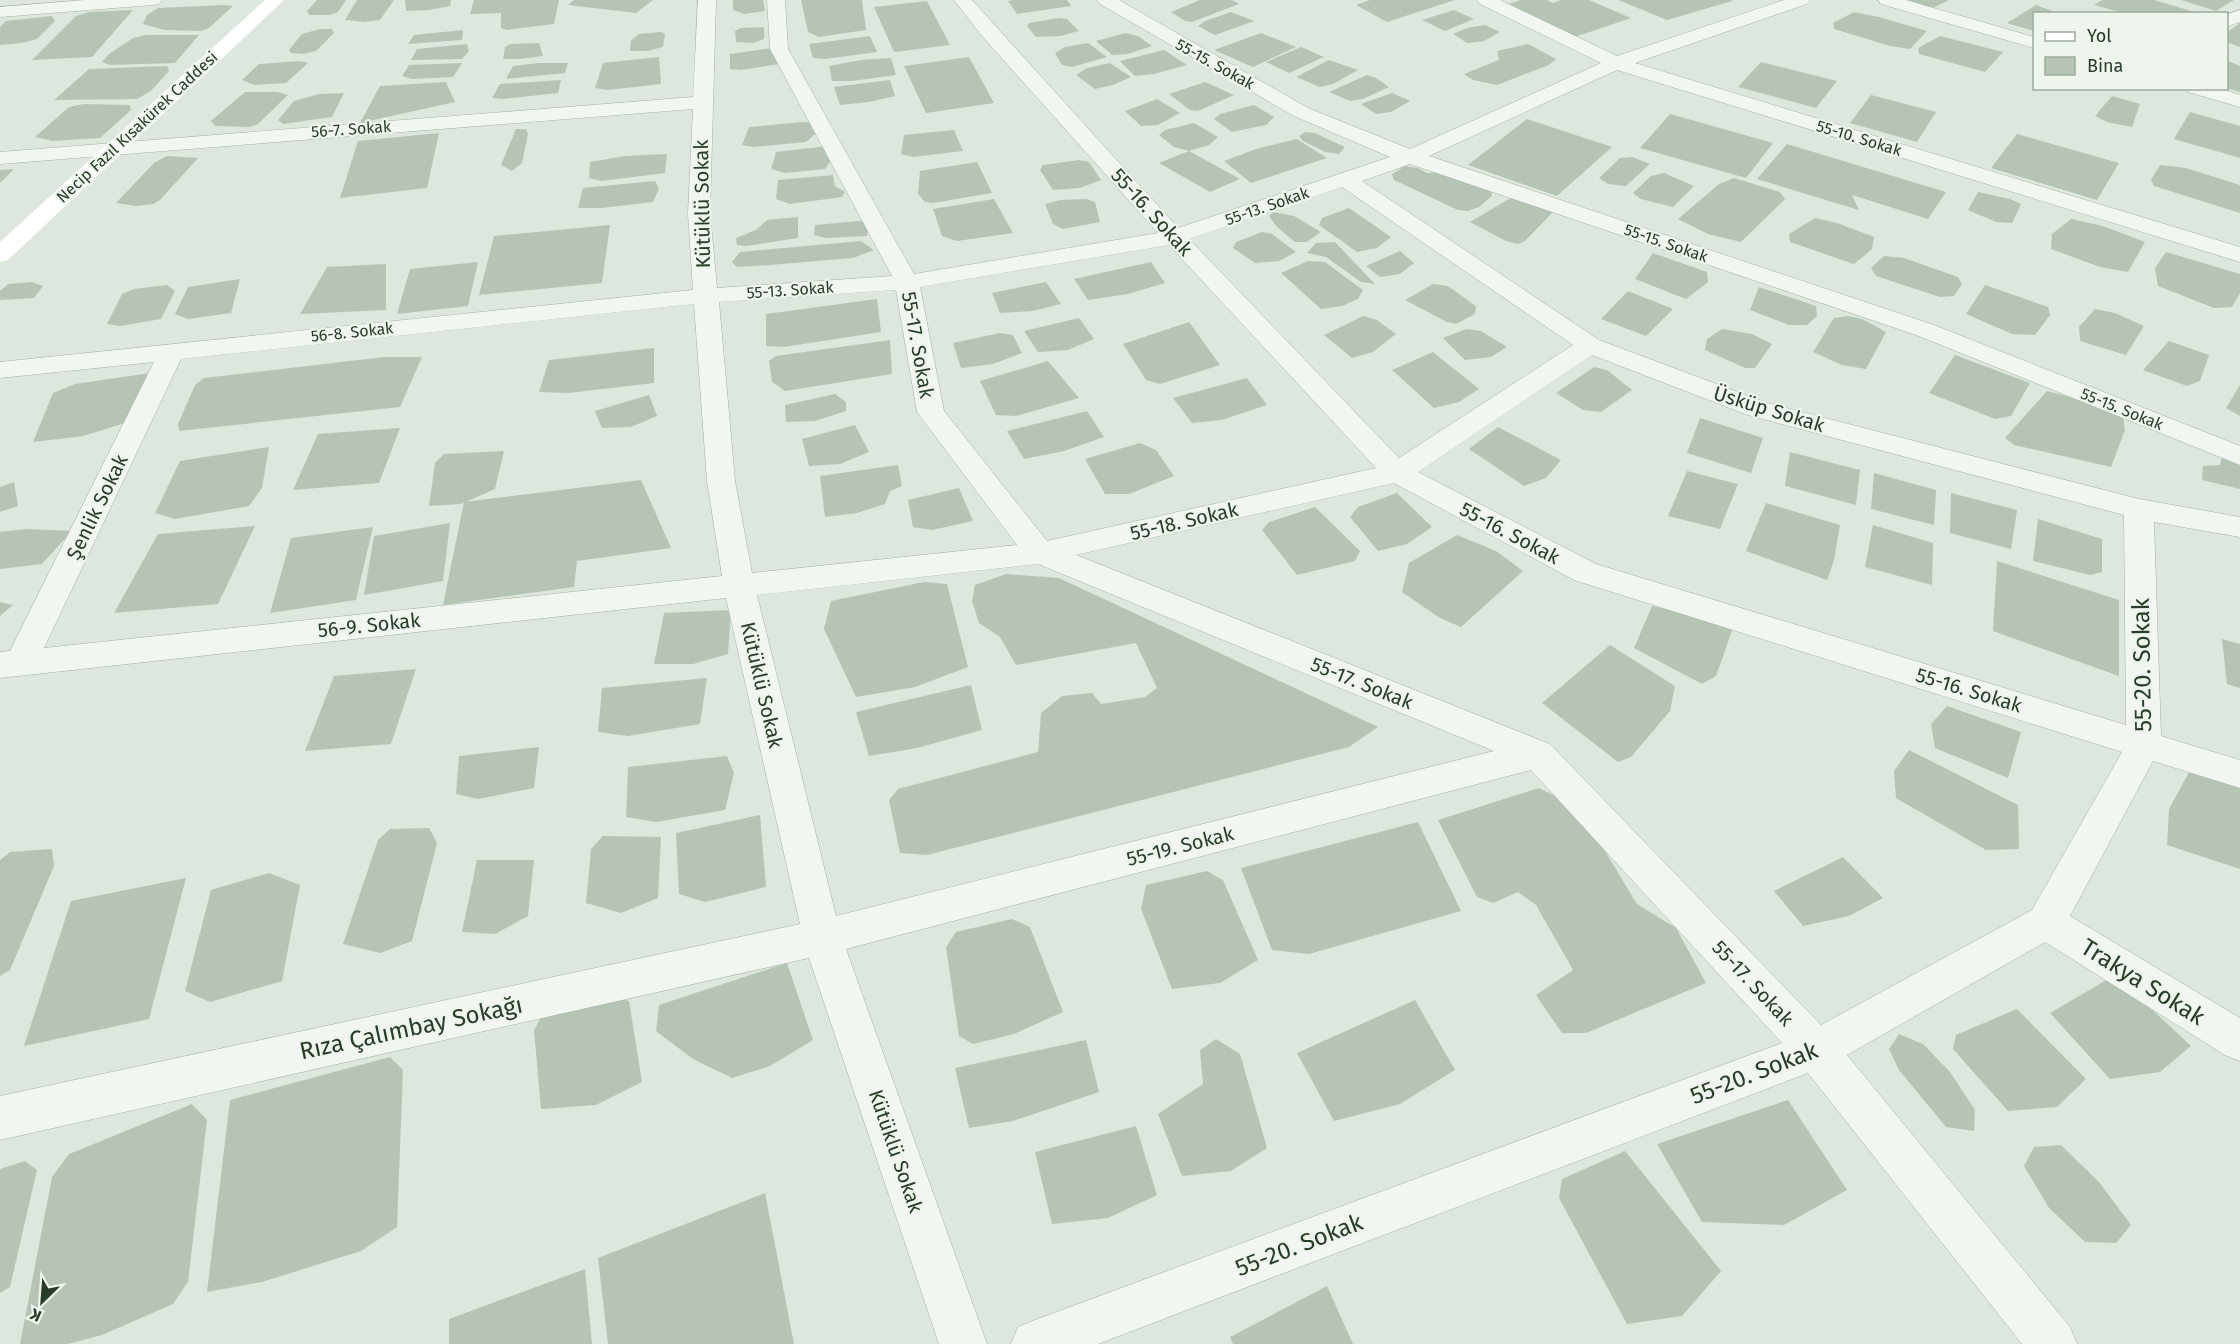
<svg xmlns="http://www.w3.org/2000/svg" width="2240" height="1344" font-family="'Fira Sans',sans-serif">
<style>
.building{fill:#b6c4b6}
.lines{fill:none;stroke-linecap:round;stroke-linejoin:round}
.street-casing{stroke:#a4b1a4;stroke-width:1}
.street{fill:#f1f6f1;fill-rule:evenodd}
.secondary{fill:#fff;fill-rule:evenodd}
.labels{text-anchor:middle;dominant-baseline:central;stroke-width:4.5;stroke-linejoin:round;paint-order:stroke}
.far-street-label{font-size:16px;fill:#283d28;stroke:#eef5ed}
.street-label{font-size:20px;fill:#283d28;stroke:#eef5ed}
.near-street-label{font-size:24px;fill:#283d28;stroke:#eef5ed}
</style>
<rect width="100%" height="100%" fill="#dee7de"/>
<path class="building" d="M317,0h29l-8,12 -8,3h-21l-2,-4z
M357,0h37l-14,20 -16,2 -19,-2z
M405,0h46l-1,6 -21,4 -23,1z
M474,0h85l-5,24 -47,6 -6,-2v-15l-31,1z
M574,0h79l-17,13 -68,-8z
M733,0h30l2,11 -21,3 -11,-4z
M801,0h61l4,30 -47,7 -11,-5z
M1014,0h53l4,6 -54,8 -9,-13z
M1200,0h32l7,4 -47,18 -7,-1 -14,-9z
M1370,0h85l-68,22 -31,-17z
M1520,0h27l6,3 8,-3h28l42,18 -62,21 -68,-32z
M1618,0h114v1l-65,19z
M1900,0h49l-20,10z
M2102,0h52l44,13 -71,1 -33,-9z
M2181,0h53l-18,11z
M927,1l23,44 -56,7 -20,-45z
M224,5l9,1 -24,22 -8,3 -36,-1 -22,-6 4,-9 11,-7z
M2036,5l24,9h-26v17l-27,-8z
M133,10l-41,47 -60,3 44,-44 13,-4z
M1454,10l20,9 -29,12 -23,-11z
M1231,12l23,9 -39,14 -17,-9 7,-5z
M1854,12l25,5 48,14 -17,18 -20,-3 -56,-17 -1,-6z
M52,16l3,5 -18,18 -15,4 -22,2v-18l6,-6z
M1059,18l8,1 12,12 -19,5 -24,1 -9,-11 2,-3z
M2240,23v24l-14,-5v-9z
M1485,25l15,7 -16,9 -17,2 -14,-9 14,-6z
M764,27v12l-11,4 -17,-1 -1,-11 6,-3z
M320,29h12l2,4 -18,18 -13,3 -12,-1 -2,-3 13,-16z
M463,30l-1,10 -54,4 6,-9z
M661,32l4,2 -2,13 -16,4h-17l1,-11 8,-6z
M1126,33l12,3 14,10 -24,8 -16,1 -16,-14z
M1261,33l35,14 -43,20 -39,-17z
M146,35h53l-24,28 -65,2 -8,-3 7,-8 24,-16z
M870,36l7,16 -52,7 -12,-1 -4,-14z
M1940,36l63,16 -18,20 -66,-18 -1,-6z
M539,43l4,13 -23,3h-17l2,-12 6,-3z
M1088,43l19,14 -35,10 -10,-2 -7,-12 10,-6z
M467,44l2,7 -7,8 -51,1 6,-11z
M1528,44l28,15 -7,6 -52,20 -24,-5 -9,-6 35,-14 -2,-9z
M1301,47l23,10 -35,16 -23,-11z
M773,48l7,16 -40,6 -10,-1v-15z
M1164,50l23,15 -33,9 -19,2 -15,-15z
M659,57l2,27 -53,6 -13,-2 8,-25z
M969,57l25,46 -68,10 -22,-47z
M891,58l5,17 -44,6h-20l-3,-15 32,-6z
M1329,60l29,10 -25,14 -13,3 -24,-10z
M2226,60l14,6v26l-14,-4z
M300,61l8,2 -22,20 -32,2 -12,-5 17,-16z
M1761,62l76,19 -21,27 -78,-21z
M462,63l-9,14 -41,2 -10,-3 7,-11z
M538,63h30l-3,10 -59,6 7,-13z
M1110,63l21,14 -18,8 -18,4 -19,-14 11,-7z
M167,66l2,5 -18,20 -14,8 -83,1 35,-31z
M1367,75l9,3 13,9 -26,12 -13,2 -21,-9z
M561,80l-3,13 -55,6 -11,-1 8,-14z
M890,80l5,16 -26,6 -29,3 -6,-18z
M446,82l9,20 -95,21 20,-37z
M1205,82l29,13 -36,16 -8,-1 -21,-16z
M245,92h32l11,3 -30,29 -8,3 -35,-1 -4,-5z
M344,93l-12,24 -49,7 -5,-4 16,-19 25,-7z
M1392,93l18,8 -19,11 -15,2 -15,-10z
M1871,95l65,17 -19,30 -67,-19z
M2112,96l28,8 -8,23 -25,-5 -12,-6z
M1157,99l23,14 -22,12 -17,1 -16,-15z
M84,104l46,1 1,5 -31,28 -48,3 -17,-4 34,-30z
M1254,105l20,12 -8,8 -34,7 -18,-13 6,-5z
M2190,112l50,14v32l-66,-19z
M1670,114l103,29 -27,35 -106,-30z
M1527,119l85,28 -55,49 -89,-31z
M804,122l9,1 2,11 -9,8 -53,5 -11,-2 7,-18z
M1194,123l24,14 -9,8 -20,6 -15,-4 -15,-12 6,-5z
M516,129h10l2,5 -6,29 -10,8 -11,-6z
M954,130l9,21 -50,6 -12,-3 3,-19z
M1305,132l10,1 30,14 -6,7 -14,-2 -22,-11 -4,-5z
M439,133l-12,55 -87,10 18,-57z
M2017,134l102,29 -22,37 -106,-32z
M1297,139l30,19 -76,25 -27,-22 35,-13z
M1787,144l159,48 -18,27 -76,-24 7,15 -102,-31z
M828,146l3,14 -6,9 -40,4 -14,-4 5,-17z
M1189,151l51,28 -30,13 -51,-29z
M667,154l-2,19 -64,8 -12,-3 1,-16 35,-6z
M167,156l31,2 -38,42 -7,4 -17,2 -20,-3 38,-40z
M1632,157l18,7 -24,22 -18,-2 -9,-6 21,-20z
M1079,160l10,2 12,18 -21,8 -27,2 -13,-20 3,-5z
M977,162l15,31 -59,10 -8,-1 -7,-8 2,-23z
M2160,165l26,3 54,17v28l-86,-27 -3,-6z
M1405,166l13,2 9,5 18,-1 46,17 1,7 -13,11 -11,4 -10,-1 -64,-30 -2,-6z
M14,169l-14,14v-13z
M1664,173l30,13 -21,21 -32,-8 -8,-6 18,-17z
M833,175l2,11 10,6 -3,5 -52,7 -14,-5 2,-19z
M1734,178l46,14 5,7 -44,43 -33,-8 -30,-15 41,-35z
M655,181l4,8 -6,13 -52,6h-23l5,-20z
M1978,192l32,7 11,5 -9,19 -16,-1 -28,-12z
M1514,196l29,9 10,7 -28,29 -7,3 -12,-3 -36,-19z
M994,199l19,34 -56,8 -15,-5 -9,-27z
M1086,199l9,3 5,20 -37,7 -10,-5 -8,-20 16,-4z
M1349,208l42,29 -14,11 -20,4 -38,-27 3,-7z
M1273,212l21,4 27,16 -14,10h-12l-18,-15 -8,-11z
M798,217v21l-52,8 -9,-1 -1,-7 20,-8 11,-10z
M1815,218l22,5 37,14 -2,12 -18,15 -64,-22 -1,-8z
M2071,219l32,7 42,16 -17,30 -28,-5 -49,-18 1,-15z
M859,221l10,2 -2,13 -41,2 -12,-3 1,-10z
M610,225l-8,58 -123,12 15,-59z
M1262,232l10,2 24,18 -17,9 -24,2 -22,-15 3,-6z
M861,241l13,9 -21,8 -83,7 -33,2 -5,-5 8,-10z
M1335,242l40,42 -14,-2 -35,-25 -19,-4 9,-10z
M1400,251l14,12 -14,11 -20,3 -14,-11z
M2166,252l74,22v19l-8,14 -18,1 -56,-22 -3,-18z
M1653,253l54,19 1,10 -22,17 -51,-20z
M1884,256l20,2 54,19 4,7 -8,12 -14,1 -64,-21 -5,-8z
M1308,261l17,1 38,28 -5,9 -16,7 -21,3 -40,-36z
M478,262l-10,44 -71,8 13,-45z
M1151,262l14,21 -37,11 -40,6 -14,-21z
M386,264v46l-86,4 27,-47z
M240,279l-9,34 -43,6 -13,-5 13,-27z
M32,282l11,4 -9,12 -34,2v-9l8,-7z
M1046,282l15,22 -28,7 -33,2 -8,-20z
M1433,284l15,2 28,20 -1,8 -19,10 -9,-2 -42,-22z
M167,285l8,6 -14,28 -41,7 -13,-2 15,-30 12,-5z
M1985,285l63,22 2,8 -15,20 -23,-1 -46,-20z
M1759,287l57,19 1,10 -10,9h-18l-39,-15z
M1628,291l45,18 -27,27 -45,-17z
M877,299l4,33 -97,15 -18,-1v-32z
M2095,309l20,4 29,13 -18,29 -46,-14 -1,-14z
M1363,316l14,4 19,14 -23,18 -21,6 -28,-23z
M1848,316l14,3 24,13 -20,37 -24,-4 -29,-13 21,-34z
M1079,318l15,21 -26,11 -30,2 -14,-21z
M1189,322l31,43 -60,19 -14,-4 -23,-36z
M1466,329l15,2 26,16 -16,10 -26,3 -22,-22z
M1722,329l30,5 20,10 -17,24h-10l-40,-18 2,-11z
M1000,333l13,2 9,18 -29,11 -32,4 -8,-25z
M890,340l2,34 -107,17 -13,-9 -3,-21 7,-5z
M2169,341l40,14 -9,26 -13,5 -44,-16z
M654,348v35l-86,10 -29,-1 10,-32z
M1433,352l46,37 -20,13 -25,6 -42,-38z
M1955,355l75,28 -19,33 -16,3 -66,-26z
M384,357h38l-22,50 -221,24 -1,-7 17,-39 9,-7z
M1048,361l31,37 -63,18 -20,-1 -16,-34z
M1594,367l13,3 25,20 -31,22 -18,-2 -27,-17z
M150,373l-15,47 -52,16 -50,6 20,-49 22,-9z
M1247,378l20,27 -45,15 -30,3 -19,-25z
M2240,385v31l-14,-8z
M2047,391l64,17 12,8 2,14 -14,37 -97,-22 -9,-7z
M835,394l11,8v9l-31,10 -29,1 -1,-17z
M649,395l8,21 -26,11 -29,1 -7,-17z
M1087,411l17,26 -40,14 -40,8 -17,-28z
M1700,418l63,20 -12,35 -64,-20z
M855,425l14,27 -29,12 -31,2 -7,-27z
M1498,427l63,33 -15,18 -22,8 -55,-37z
M400,428l-21,55 -86,7 25,-56z
M1140,443l16,7 18,26 -45,18h-24l-20,-35z
M269,447l-7,41 -13,18 -74,13 -20,-6 25,-52z
M504,451l-9,38 -34,15 -32,2 6,-43 9,-9z
M1790,452l70,18 -4,35 -71,-19z
M2223,453l17,6v30l-38,-9 1,-14 17,-1z
M898,465l4,21 -12,5 -5,13 -28,9 -32,4 -5,-41z
M1687,471l51,13 -18,45 -52,-13z
M1874,473l62,17 -2,35 -63,-16z
M641,480l30,68 -94,13 -3,26 -131,18 21,-103z
M14,482l4,24 -18,6v-25z
M959,488l14,33 -41,9 -19,-3 -5,-27z
M1397,493l35,34 -25,17 -29,7 -28,-34 8,-10z
M1951,493l66,17 -6,39 -61,-16z
M1766,503l74,22 -6,35 -7,20 -81,-29z
M1315,507l45,44 -5,10 -58,14 -35,-45 7,-8z
M2038,519l64,20v33l-12,3 -57,-14z
M450,523l-7,58 -79,14 10,-59z
M1873,525l60,18 -1,42 -67,-18z
M255,526l-37,78 -104,9 44,-79z
M373,527l-17,73 -86,13 21,-75z
M26,529l46,2 -30,33 -42,5v-37z
M1457,535l39,16 27,20 -62,56 -21,-9 -38,-26 7,-29z
M1997,561l122,39v76l-126,-45z
M1006,574l53,4 319,149 -29,20 -422,108 -27,-2 -11,-53 9,-11 140,-37 3,-39 21,-17 30,-3 9,11 44,-7 12,-9 -21,-45 -120,22 -16,-28 -21,-14 -7,-22 3,-16z
M924,582l23,2 21,83 -53,20 -59,10 -32,-68 7,-28z
M0,602l13,3 -13,11z
M1652,606l82,19 -18,51 -14,8 -68,-36z
M731,610l-3,44 -35,10h-39l10,-51z
M2222,639l18,5v44l-13,-4z
M1610,645l65,41 -5,25 -39,46 -13,5 -76,-59z
M416,669l-25,75 -86,7 29,-75z
M707,678l-7,46 -72,12 -30,-4 4,-44z
M971,685l11,45 -65,18 -48,8 -13,-44z
M1947,706l74,26 -13,46 -73,-30 -4,-24z
M539,747l-5,41 -56,11 -22,-5 3,-38z
M1909,750l109,55 1,44 -33,1 -90,-52 -2,-27z
M727,756l7,17 -9,37 -69,12 -30,-5 2,-50z
M2193,765l47,16v88l-73,-24 2,-36z
M1539,788l40,20 58,96 39,24 30,55 -120,50h-24l-26,-38 37,-25 -37,-65 -18,-13 -25,11 -16,-6 -39,-77z
M760,815l6,72 -61,15 -26,-8 -3,-61z
M1418,822l43,89 -152,43 -37,-4 -31,-82z
M429,828l8,15 -25,98 -32,12 -37,-9 35,-104 12,-11z
M603,836l58,1 -3,61 -37,15 -35,-10 5,-54z
M52,849l2,17 -44,104 -10,6v-116l10,-8z
M1843,857l40,41 -34,18 -46,10 -29,-35z
M477,860h57l-6,56 -33,18 -33,-2z
M1207,871l16,9 35,80 -38,23 -48,6 -31,-80 5,-24z
M269,873l31,12 -18,96 -72,21 -25,-11 26,-101z
M186,878l-37,141 -125,27 47,-145z
M1012,919l18,8 33,85 -49,22 -41,10 -14,-8 -13,-89 10,-15z
M787,963l26,77 -43,26 -38,12 -39,-19 -37,-28 3,-26z
M2115,975l76,71 -31,26 -50,7 -60,-66z
M611,995l18,6 13,81 -46,23 -55,4 -7,-79 10,-18z
M1415,1000l40,70 -55,34 -66,17 -37,-68z
M2017,1009l69,70 -29,28 -49,4 -55,-62 3,-14z
M1899,1034l24,10 27,28 25,38 -1,21 -28,-4 -47,-57 -10,-21z
M1216,1039l24,15 27,94 -36,23 -49,5 -24,-62 45,-30 -3,-34z
M1086,1040l13,52 -86,29 -44,7 -14,-60z
M390,1057l13,13 -6,157 -36,24 -99,31 -55,10 23,-192z
M1788,1100l59,90 -63,35 -82,-3 -45,-78z
M192,1104l15,16 -19,162 -15,22 -71,31 -34,9h-48l32,-167 17,-23z
M1136,1126l21,69 -49,23 -56,6 -17,-72z
M2061,1145l38,37 32,43 -15,18 -31,-1 -36,-34 -25,-42 10,-19z
M1625,1151l96,120 -39,45 -55,8 -68,-126 3,-19z
M25,1161l12,9 -27,117 -10,6v-124z
M765,1193l29,151h-186l-10,-86z
M585,1269l7,75h-143v-25z
M1327,1286l26,58h-120l-3,-7z"/>
<g class="lines">
<defs>
<path id="street" d="M85,0h77l-3,4 -6,1 -153,12v-10z
M698,0h18l-6,213 7,75 175,-12 -122,-227 -3,-49h18l3,49 126,225 244,-41 -176,-197 -28,-36h18l206,228 212,-71 -96,-41 -194,-112 -3,-4h22l189,108 102,41 191,-86 -121,-59 -3,-4h23l117,56 167,-56h26l-3,4 -172,59 605,184v15l-623,-192 -188,86 505,169 306,121v19l-324,-130 -506,-171 -48,17 237,159 168,63 372,96 101,18v20l-86,-15 7,214 79,24v28l-87,-27 -83,155 170,102v43l-15,-6 -180,-113 -198,113 223,272 7,17h-55l-214,-271 -710,271h-87l7,-17 17,-7 747,-277 -251,-273 -685,179 141,395h-48l-130,-386 -809,182v-44l800,-172 -74,-326 -726,80v-26l10,-1 144,-289 -154,16v-16l693,-72 -5,-77 5,-104 -693,55v-12l693,-55zM1342,187l231,158 -174,113 -210,-219zM1169,245l207,223 -329,73 -103,-130 -24,-124zM896,290l21,122 100,133 -265,28 -17,-92 -16,-179zM694,304l13,177 15,95 -678,72 137,-289zM1592,355l156,60 376,100 2,210 -530,-161 -178,-92zM1394,483l180,97 548,172 -90,158 -211,115 -271,-281 -474,-189zM1038,564l456,187 -658,165 -79,-321z
M1878,0h28l128,37v11l-153,-44z
M2240,10v12l-14,5v-12z
M2185,88h33l22,7v12l-52,-15z"/>
</defs>
<use href="#street" class="street-casing"/>
<use href="#street" class="street"/>
<path class="secondary" d="M265,0h19l-276,260 -8,2v-20z"/>
</g>
<g class="labels">
<g class="far-street-label">
<text transform="translate(1215 64) rotate(29)">55-15. Sokak</text>
<text transform="translate(137 127) rotate(-43)">Necip Fazıl Kısakürek Caddesi</text>
<text transform="translate(351 129) rotate(-4)">56-7. Sokak</text>
<text transform="translate(1859 138) rotate(17)">55-10. Sokak</text>
<text transform="translate(1267 206) rotate(-19)">55-13. Sokak</text>
<text transform="translate(1666 243) rotate(19)">55-15. Sokak</text>
<text transform="translate(790 290) rotate(-4)">55-13. Sokak</text>
<text transform="translate(352 332) rotate(-6)">56-8. Sokak</text>
<text transform="translate(2122 409) rotate(22)">55-15. Sokak</text>
</g>
<g class="street-label">
<text transform="translate(702 204) rotate(-91)">Kütüklü Sokak</text>
<text transform="translate(1152 212) rotate(48)">55-16. Sokak</text>
<text transform="translate(918 345) rotate(80)">55-17. Sokak</text>
<text transform="translate(1769 409) rotate(17)">Üsküp Sokak</text>
<text transform="translate(97 507) rotate(-64)">Şenlik Sokak</text>
<text transform="translate(1184 521) rotate(-13)">55-18. Sokak</text>
<text transform="translate(1510 533) rotate(28)">55-16. Sokak</text>
<text transform="translate(369 625) rotate(-6)">56-9. Sokak</text>
<text transform="translate(1362 683) rotate(22)">55-17. Sokak</text>
<text transform="translate(762 685) rotate(77)">Kütüklü Sokak</text>
<text transform="translate(1969 690) rotate(17)">55-16. Sokak</text>
<text transform="translate(1180 846) rotate(-14)">55-19. Sokak</text>
<text transform="translate(1753 983) rotate(47)">55-17. Sokak</text>
<text transform="translate(896 1151) rotate(71)">Kütüklü Sokak</text>
</g>
<g class="near-street-label">
<text transform="translate(2142 665) rotate(-91)">55-20. Sokak</text>
<text transform="translate(2143 982) rotate(32)">Trakya Sokak</text>
<text transform="translate(411 1028) rotate(-12)">Rıza Çalımbay Sokağı</text>
<text transform="translate(1754 1073) rotate(-21)">55-20. Sokak</text>
<text transform="translate(1299 1245) rotate(-21)">55-20. Sokak</text>
</g>
</g>
<rect x="2033" y="12" width="195" height="78" fill="#eef5ed" stroke="#9fab9e" stroke-width="1.5"/>
<rect x="2045" y="32" width="30" height="9" fill="#ffffff" stroke="#9fab9e" stroke-width="1.5"/>
<text x="2087" y="42" font-size="18" fill="#283d28">Yol</text>
<rect x="2045" y="57" width="30" height="18" fill="#b6c4b6" stroke="#9fab9e" stroke-width="1.5"/>
<text x="2087" y="72" font-size="18" fill="#283d28">Bina</text>
<g transform="translate(42 1302) rotate(205)" stroke="#eef5ed" stroke-width="4.5" paint-order="stroke">
<path d="M0-4.5L10 22L0 15L-10 22Z" fill="#283d28"/>
<text y="-9" font-size="16" font-weight="bold" text-anchor="middle" fill="#283d28">K</text>
</g>
</svg>
